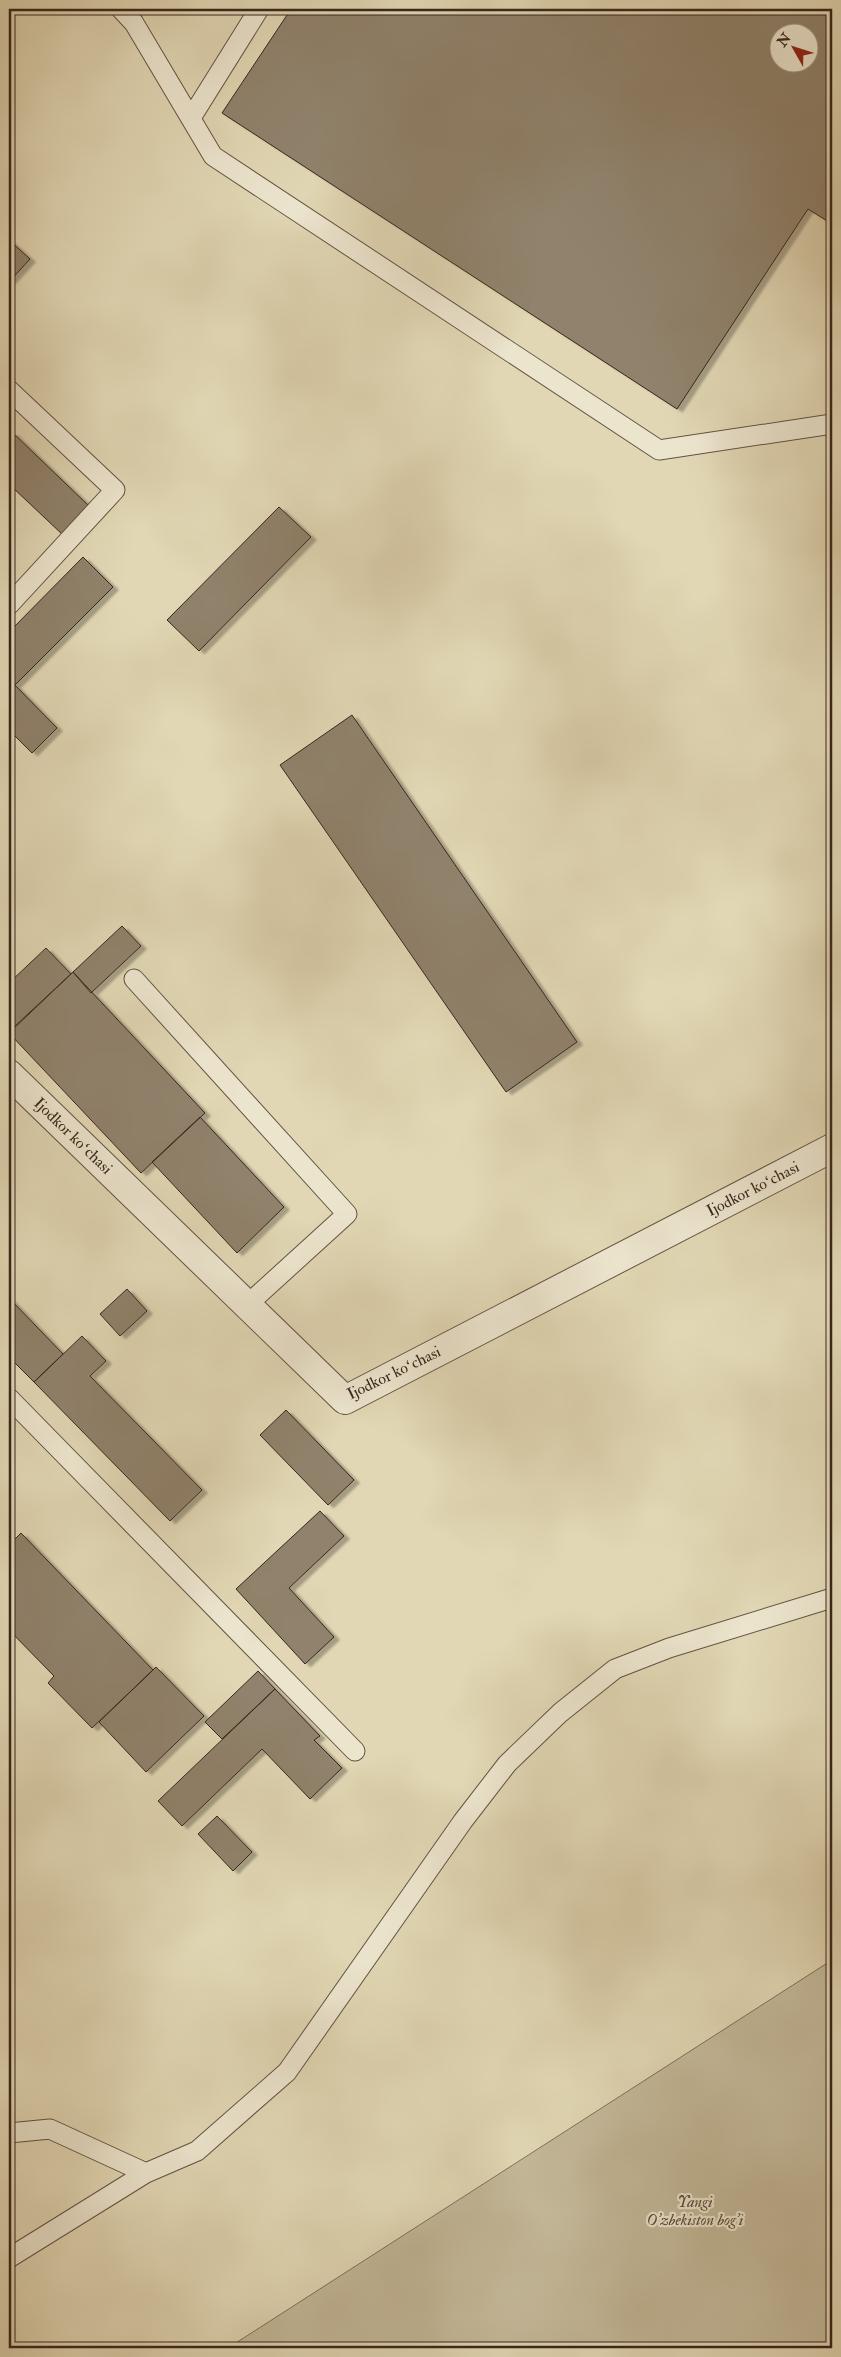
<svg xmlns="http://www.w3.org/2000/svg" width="841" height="2357" font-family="'IM FELL Double Pica',serif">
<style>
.green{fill:#c4b99a;stroke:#7e705c}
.building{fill:#90826c;stroke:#39261d;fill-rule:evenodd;filter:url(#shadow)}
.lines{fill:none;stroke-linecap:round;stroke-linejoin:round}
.service-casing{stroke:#635243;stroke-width:21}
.minor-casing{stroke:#635243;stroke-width:30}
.service{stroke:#ece5ce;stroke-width:19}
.minor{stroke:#ece5ce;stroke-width:28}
.labels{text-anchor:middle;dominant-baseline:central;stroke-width:4.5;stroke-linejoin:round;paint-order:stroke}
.street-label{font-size:16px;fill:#39261d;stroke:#ece5ce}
.park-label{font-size:16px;font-style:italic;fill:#5c4b3c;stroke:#ece5ce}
</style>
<defs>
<filter id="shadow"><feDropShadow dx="5.5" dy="3" stdDeviation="1" flood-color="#0004"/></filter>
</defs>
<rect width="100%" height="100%" fill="#e1d7b4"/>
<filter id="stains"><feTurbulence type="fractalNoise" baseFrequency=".004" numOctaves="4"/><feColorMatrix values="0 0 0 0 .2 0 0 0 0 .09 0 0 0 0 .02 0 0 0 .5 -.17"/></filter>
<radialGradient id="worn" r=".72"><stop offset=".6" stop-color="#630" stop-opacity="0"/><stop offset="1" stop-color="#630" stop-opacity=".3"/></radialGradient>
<path class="green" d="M832,1960v388h-605h1z"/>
<path class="building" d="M291,9h541v215l-24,-15 -131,200 -455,-296zM778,32h30v30h-30z
M9,240l21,19 -21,23z
M12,432l78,75 -27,28 -53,-50 -1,1v-51z
M279,507l32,30 -112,114 -32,-31z
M83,557l30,30 -98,98 -6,-6v-47z
M9,679l48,49 -25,25 -23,-23z
M352,715l225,327 -71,50 -226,-327z
M122,926l19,20 -50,47 -18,-21z
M46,948l25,26 -57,53 -5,-6v-38z
M73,972l132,141 -64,60 -132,-140z
M200,1117l84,90 -47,46 -85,-91z
M127,1289l20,22 -27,25 -20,-22z
M9,1298l54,56 -29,28 -25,-25z
M82,1336l24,25 -16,15 112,114 -32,31 -136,-139z
M286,1410l68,70 -26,25 -68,-70z
M320,1511l24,25 -55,52 45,49 -29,27 -69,-75z
M21,1533l132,137 -61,58 -44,-45 6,-7 -45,-46v-85z
M156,1667l48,49 -58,56 -47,-50z
M258,1671l17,18 -53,50 -17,-17z
M275,1689l45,47 -6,4 28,28 -32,31 -48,-50 -80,77 -24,-25z
M217,1816l35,36 -19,19 -35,-37z"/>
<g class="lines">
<defs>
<path id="service" d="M121,9l13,14 79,133 446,294 173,-26
M191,118l68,-109
M9,390l106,100 -106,115
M134,979l213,235 -100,91
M9,1398l346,353
M9,2133l41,-4 96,44
M9,2258l137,-85 51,-22 90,-79 176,-251 44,-57 53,-51 55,-44 54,-21 163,-50"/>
<path id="minor" d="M9,1074l336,326 487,-252"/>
</defs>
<use href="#service" class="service-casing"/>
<use href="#minor" class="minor-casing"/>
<use href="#service" class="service"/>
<use href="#minor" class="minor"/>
</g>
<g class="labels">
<g class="street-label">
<text transform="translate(73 1136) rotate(44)">Ijodkor koʻchasi</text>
<text transform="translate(753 1189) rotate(-27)">Ijodkor koʻchasi</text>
<text transform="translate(394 1373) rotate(-26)">Ijodkor koʻchasi</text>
</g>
<g class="park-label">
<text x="695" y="2202">Yangi<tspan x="695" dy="18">O'zbekiston bog'i</tspan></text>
</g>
</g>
<rect width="841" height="2357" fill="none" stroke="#e1d7b4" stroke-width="30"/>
<rect x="10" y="10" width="821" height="2337" fill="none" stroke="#39261d" stroke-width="2.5"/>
<rect x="15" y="15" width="811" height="2327" fill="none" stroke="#39261d"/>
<g transform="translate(794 48) rotate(309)"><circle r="24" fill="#ece5ce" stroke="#a49987"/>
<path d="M0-4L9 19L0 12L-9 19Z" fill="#8f2418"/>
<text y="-8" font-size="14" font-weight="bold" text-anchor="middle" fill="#39261d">N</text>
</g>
<rect width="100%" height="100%" filter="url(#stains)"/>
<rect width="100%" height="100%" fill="url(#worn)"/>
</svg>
